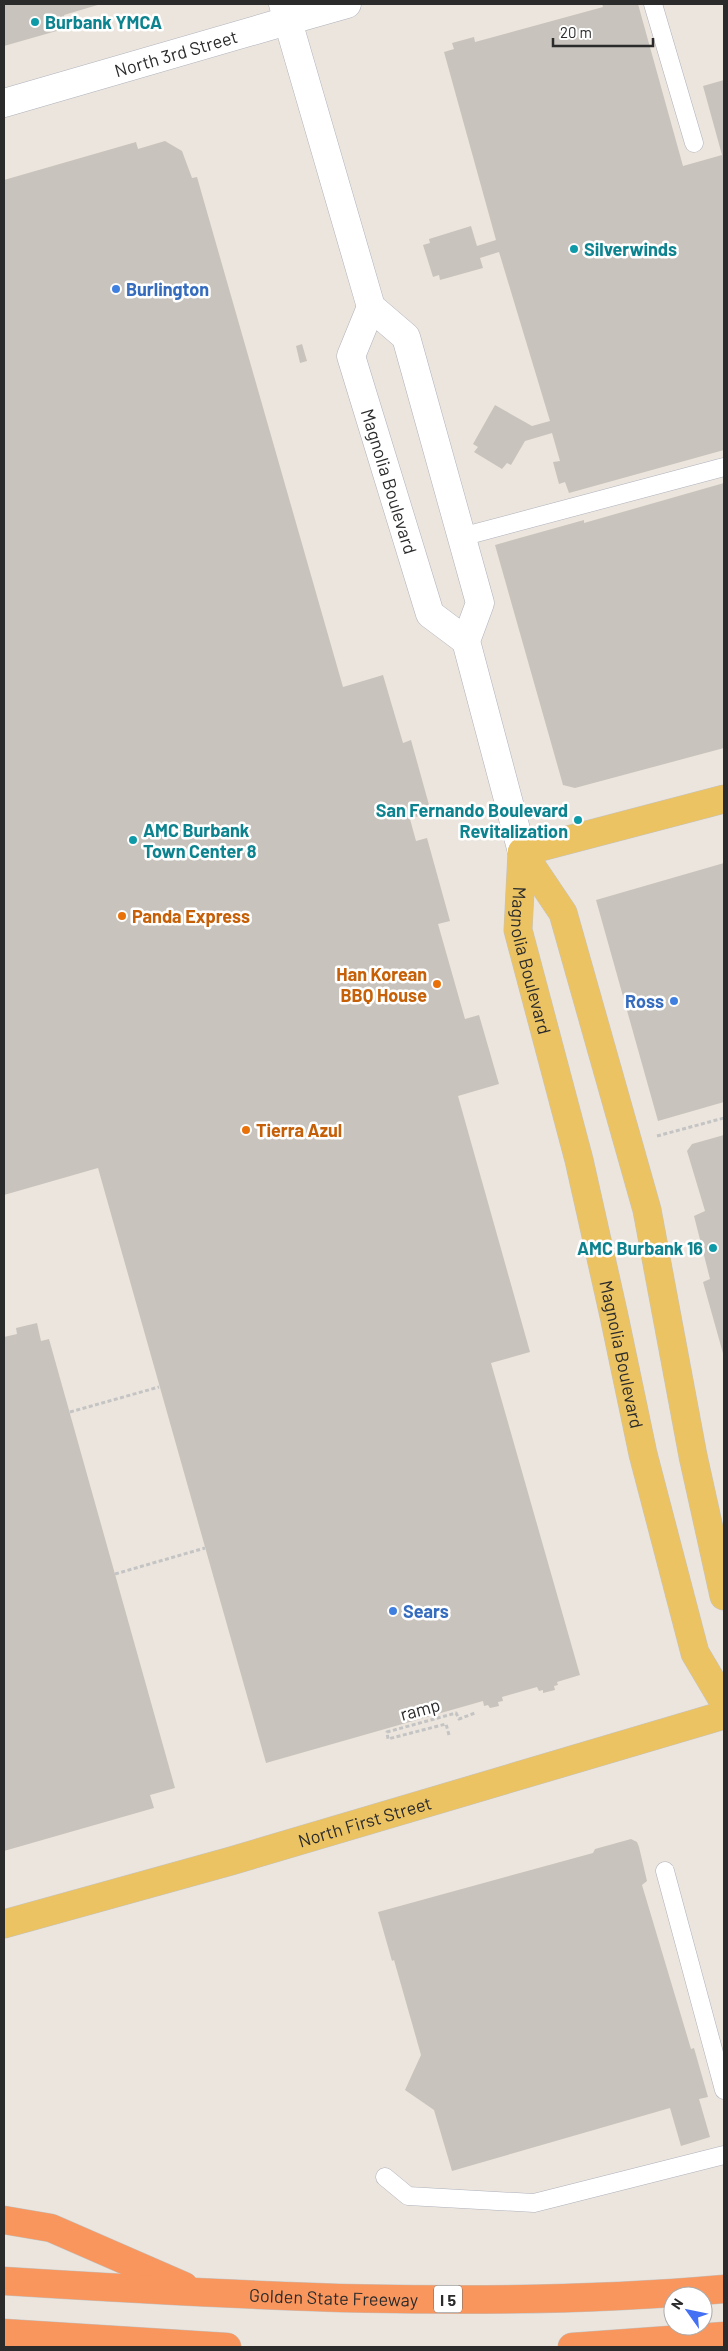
<svg xmlns="http://www.w3.org/2000/svg" width="728" height="2351" font-family="Barlow,sans-serif">
<style>
.building{fill:#c8c3bc}
.lines{fill:none;stroke-linecap:round;stroke-linejoin:round}
.service-casing{stroke:#aeb1bb;stroke-width:19}
.minor-casing{stroke:#aeb1bb;stroke-width:29}
.secondary-casing{stroke:#aeb1bb;stroke-width:29}
.primary-casing{stroke:#c4c4c4;stroke-width:29}
.motorway-casing{stroke:#c4c4c4;stroke-width:29}
.path{stroke:#c4c4c4;stroke-width:3;stroke-dasharray:4 2.5;stroke-linecap:butt}
.service{stroke:#fff;stroke-width:18}
.minor{stroke:#fff;stroke-width:28}
.secondary{stroke:#fff;stroke-width:28}
.primary{stroke:#ebc363;stroke-width:28}
.motorway{stroke:#f8965d;stroke-width:28}
.culture-dot{fill:#0f9aa8;stroke:#fff;stroke-width:2}
.shop-dot{fill:#3f7fe0;stroke:#fff;stroke-width:2}
.food-dot{fill:#e8710a;stroke:#fff;stroke-width:2}
.labels{text-anchor:middle;dominant-baseline:central;stroke-width:5;stroke-linejoin:round;paint-order:stroke}
.shield{fill:#fff;stroke:#6b6b6b;stroke-width:1}
.shield-label{font-size:16px;font-weight:bold;fill:#2b2b2b}
.culture-label{font-size:18px;font-weight:bold;fill:#0d838f;stroke:#fff;text-anchor:start}
.street-label{font-size:18px;fill:#2b2b2b;stroke:#fff}
.shop-label{font-size:18px;font-weight:bold;fill:#366cbe;stroke:#fff;text-anchor:start}
.food-label{font-size:18px;font-weight:bold;fill:#c56008;stroke:#fff;text-anchor:start}
</style>
<rect width="100%" height="100%" fill="#ece5dd"/>
<path class="building" d="M4,4h97l-37,11 3,13 -63,18z
M602,4h36l45,162 39,-11 -19,-69 21,-6v370l-155,43 -4,-11 -6,2 -6,-22 7,-1 -8,-28 -27,8 -14,24 -4,-2 -5,6 -28,-17 4,-5 -5,-3 22,-39 37,21 18,-5 -51,-169 -19,6 3,10 -43,12 -1,-5 -6,2 -10,-32 7,-2 -1,-4 42,-13 6,20 19,-6 -52,-188 10,-3 -2,-6 22,-6 1,5 128,-35z
M165,141l17,10 10,27 5,-1 146,510 40,-12 20,68 8,-3 20,72 -21,7 6,22 11,-3 23,83 -12,3 27,95 14,-4 20,69 -41,12 72,256 -39,11 89,312 -23,7 1,3 -4,1 1,4 -12,3v-3l-4,1 -2,-4 -35,10 1,4 -5,1 1,4 -9,2 -2,-3 -4,1 -1,-5 -217,62 -168,-595 -94,27v-1015l132,-38 2,7z
M302,344l5,17 -7,2 -4,-17z
M724,483v265l-149,40 -12,-3 -68,-240 89,-25v3z
M724,863v239l-66,19 -62,-221z
M724,1135v222l-21,-75 7,-3 -16,-63 11,-5 -18,-60 5,-7z
M37,1323l4,18 8,-2 126,449 -25,7 4,13 -150,43v-514l13,-3 -1,-6z
M631,1839l6,3 2,5 8,34 -5,4 49,164 3,-1 14,49 -9,2 11,38 -29,9 -11,-38 -218,63 -18,-61 -29,-20 16,-35 -27,-95 -2,1 -14,-49 215,-59 2,-4z"/>
<g class="lines">
<defs>
<path id="service" d="M653,4l41,139
M461,537l263,-70
M665,1871l59,219
M385,2177l23,19 126,7 190,-48"/>
<path id="minor" d="M287,21l60,-17"/>
<g id="secondary">
<path d="M283,4l88,303 35,30 74,266 -14,38 56,211"/>
<path id="s1" d="M4,103l283,-82"/>
<path id="s2" d="M371,307l-20,49 79,258 36,27"/>
</g>
<g id="primary">
<path id="s3" d="M522,852l-4,78 61,230 35,156 29,138 52,199 29,49"/>
<path d="M522,852l41,61 84,297 46,246 31,140"/>
<path d="M522,852l202,-53"/>
<path id="s4" d="M4,1924l227,-63 493,-146"/>
</g>
<g id="motorway">
<path d="M4,2220l47,8 133,58"/>
<path id="s5" d="M4,2281c239,15 481,29 720,8"/>
<path d="M4,2333l223,14"/>
<path d="M572,2347l152,-11"/>
</g>
</defs>
<use href="#service" class="service-casing"/>
<use href="#minor" class="minor-casing"/>
<use href="#secondary" class="secondary-casing"/>
<use href="#primary" class="primary-casing"/>
<use href="#motorway" class="motorway-casing"/>
<path class="path" d="M657,1136l67,-18
M70,1412l89,-25
M115,1574l90,-26
M449,1735l-3,-11 -58,15 -1,-7 69,-19 3,6 16,-6"/>
<use href="#service" class="service"/>
<use href="#minor" class="minor"/>
<use href="#secondary" class="secondary"/>
<use href="#primary" class="primary"/>
<use href="#motorway" class="motorway"/>
</g>
<g class="culture-dot">
<circle cx="35" cy="22" r="5"/>
<circle cx="574" cy="249" r="5"/>
<circle cx="578" cy="820" r="5"/>
<circle cx="133" cy="840" r="5"/>
<circle cx="713" cy="1248" r="5"/>
</g>
<g class="shop-dot">
<circle cx="116" cy="289" r="5"/>
<circle cx="674" cy="1001" r="5"/>
<circle cx="393" cy="1611" r="5"/>
</g>
<g class="food-dot">
<circle cx="122" cy="916" r="5"/>
<circle cx="437" cy="984" r="5"/>
<circle cx="246" cy="1130" r="5"/>
</g>
<g class="labels">
<rect class="shield" x="434" y="2285.5" width="28" height="27" rx="4"/>
<g class="shield-label">
<text x="448" y="2299">I 5</text>
</g>
<g class="culture-label">
<text x="45" y="22">Burbank YMCA</text>
<text x="584" y="249">Silverwinds</text>
<text x="568" y="810" text-anchor="end">San Fernando Boulevard<tspan x="568" dy="21">Revitalization</tspan></text>
<text x="143" y="830">AMC Burbank<tspan x="143" dy="21">Town Center 8</tspan></text>
<text x="703" y="1248" text-anchor="end">AMC Burbank 16</text>
</g>
<g class="street-label">
<text stroke="none"><textPath href="#s1" startOffset="179">North 3rd Street</textPath></text>
<text stroke="none"><textPath href="#s2" startOffset="184">Magnolia Boulevard</textPath></text>
<text stroke="none"><textPath href="#s3" startOffset="110">Magnolia Boulevard</textPath></text>
<text stroke="none"><textPath href="#s3" startOffset="515">Magnolia Boulevard</textPath></text>
<text transform="translate(420 1709) rotate(-15)">ramp</text>
<text stroke="none"><textPath href="#s4" startOffset="375">North First Street</textPath></text>
<text stroke="none"><textPath href="#s5" startOffset="330">Golden State Freeway</textPath></text>
</g>
<g class="shop-label">
<text x="126" y="289">Burlington</text>
<text x="664" y="1001" text-anchor="end">Ross</text>
<text x="403" y="1611">Sears</text>
</g>
<g class="food-label">
<text x="132" y="916">Panda Express</text>
<text x="427" y="974" text-anchor="end">Han Korean<tspan x="427" dy="21">BBQ House</tspan></text>
<text x="256" y="1130">Tierra Azul</text>
</g>
</g>
<rect width="728" height="2351" fill="none" stroke="#2b2b2b" stroke-width="10"/>
<g transform="translate(688 2311) rotate(303)"><circle r="24" fill="#ffffff" stroke="#aaaaaa"/>
<path d="M0-4L9 19L0 12L-9 19Z" fill="#4470f3"/>
<text y="-8" font-size="14" font-weight="bold" text-anchor="middle" fill="#2b2b2b">N</text>
</g>
<path d="M553 38v8h100v-8" fill="none" stroke="#2b2b2b" stroke-width="2.5"/>
<text x="560" y="38" font-size="15" fill="#2b2b2b" stroke="#ffffff" stroke-width="4" paint-order="stroke">20 m</text>
</svg>
